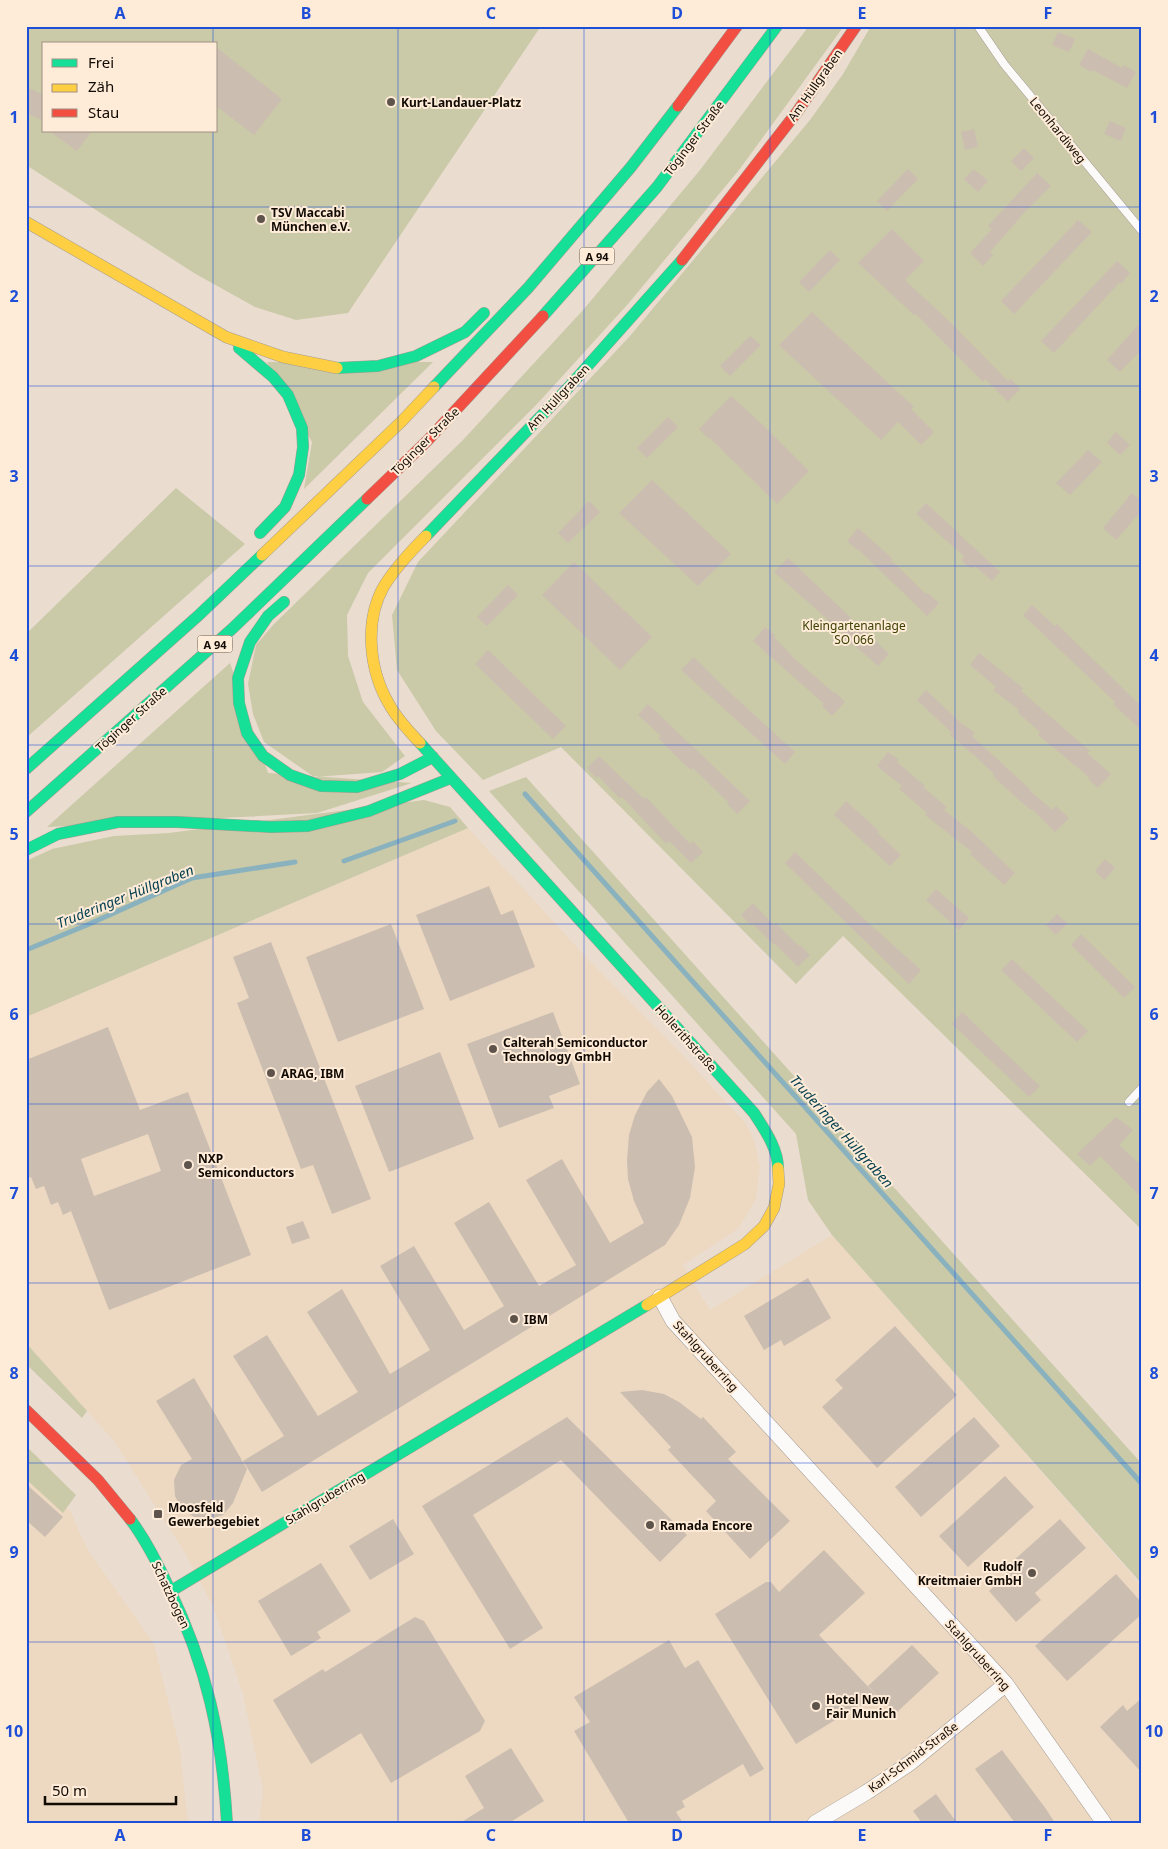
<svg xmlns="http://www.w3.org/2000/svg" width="1168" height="1849" font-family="'Noto Sans',sans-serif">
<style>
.built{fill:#edd8c1}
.green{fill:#cac9a8;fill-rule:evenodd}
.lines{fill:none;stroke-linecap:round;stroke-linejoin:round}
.stream{stroke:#8ab2be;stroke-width:5}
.building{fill:#cbbeb0;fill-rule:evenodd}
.lane-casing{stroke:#a59c92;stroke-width:9}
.street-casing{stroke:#a59c92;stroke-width:16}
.fast-casing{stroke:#a59c92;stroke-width:12}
.slow-casing{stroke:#a59c92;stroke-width:12}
.jam-casing{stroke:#a59c92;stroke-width:12}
.lane{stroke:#fcfaf8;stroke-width:8}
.street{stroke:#fcfaf8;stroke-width:15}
.fast{stroke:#16e098;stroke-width:11}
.slow{stroke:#ffcf43;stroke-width:11}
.jam{stroke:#f24e42;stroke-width:11}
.grid{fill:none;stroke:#1d4ed8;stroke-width:1;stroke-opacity:0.55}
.poi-dot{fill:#5e544b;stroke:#feebd8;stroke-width:2}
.labels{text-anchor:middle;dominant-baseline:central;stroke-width:4;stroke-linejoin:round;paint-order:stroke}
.shield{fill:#feebd8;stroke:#594e44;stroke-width:1}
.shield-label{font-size:11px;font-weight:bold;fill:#120b04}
.street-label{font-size:12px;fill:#120b04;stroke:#feebd8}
.poi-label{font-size:12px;font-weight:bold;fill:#120b04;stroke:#feebd8;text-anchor:start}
.park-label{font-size:12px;fill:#3a4000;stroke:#feebd8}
.water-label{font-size:14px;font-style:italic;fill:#023e4e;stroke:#feebd8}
.neatline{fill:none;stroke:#1d4ed8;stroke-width:2}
.grid-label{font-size:16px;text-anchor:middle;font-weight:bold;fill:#1d4ed8}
</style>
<rect width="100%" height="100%" fill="#eaddd0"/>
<path class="built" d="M468,828l118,129 93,94 67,73 8,16 6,27 -4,32 -17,29 -56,37 27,45 122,-75 310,351v237h-883l4,-32 -20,-97 -30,-88 -28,-53 -71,-112 -88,-98v-326z
M26,1475l44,36 18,39 66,94 26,105 8,74h-162z"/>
<path class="green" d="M26,26h515l-193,287 -52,7 -41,-13 -61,-34 -168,-108zM44,44h172v87h-172z
M809,26h35l-105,144 -111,134 -90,99 -170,170 -21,42 1,41 15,46 42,54 -23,16 -68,5 -50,-35 -11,-28 -5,-30 8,-39 18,-21 189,-184 121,-131 116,-139z
M871,26h271v1204l-299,-294 -47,48 -235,-237 -78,33 -47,-49 -39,-61 -5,-55 26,-53 212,-226 180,-216 33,-46z
M267,362h166l-129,127 8,-47z
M176,488l69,56 -219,194v-104z
M230,663l38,110 144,10 -95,30 -270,14z
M526,777l616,687v120l-310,-349 -24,-35 -12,-66 -307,-343z
M424,800l26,7 18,21 -442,189v-156l26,-12 62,-13 55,-3z
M26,1343l61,68 -5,7 -56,-54z
M26,1446l50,49 -13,18 -37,-34z"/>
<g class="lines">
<path class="stream" d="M525,794l617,690
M344,861l111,-40
M26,950l61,-25 105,-47 103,-16"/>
</g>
<path class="building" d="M1058,32l17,7 -6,13 -17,-7z
M216,47l66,52 -28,36 -38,-29z
M1088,49l34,19 2,-3 12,7 -9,16 -34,-18 -1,2 -13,-7z
M26,87l18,8v26l-18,-8z
M1110,121l16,7 -5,13 -17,-7z
M974,129l4,18 -13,3 -4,-18z
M49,131h43l-15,20z
M1024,148l10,10 -13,13 -10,-10z
M908,169l10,10 -31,32 -10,-10z
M974,169l14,12 -10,11 -14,-13z
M1037,173l14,13 -28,28 -33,38 3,3 -10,11 -13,-13 22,-24 -4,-3z
M1078,220l14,12 -78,82 -13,-13z
M892,229l32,32 -19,19 46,43 57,58 3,-2 9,10 -12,13 -23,-23 -2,3 -67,-68 -2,1 -56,-52z
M830,250l10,10 -31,32 -10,-10z
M1117,261l13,12 -9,11 -1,-2 -66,71 -13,-12z
M812,312l102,95 -3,2 23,23 -13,13 -23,-23 -17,18 -102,-95z
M1142,321v28l-22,23 -13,-12z
M750,336l11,9 -31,31 -10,-10z
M731,396l34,31 44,44 -32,33 -67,-66 -1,1 -10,-10z
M668,417l10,10 -31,31 -10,-10z
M1116,432l14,13 -10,10 -13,-12z
M1088,450l14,12 -32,33 -14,-12z
M652,480l79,74 -33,32 -79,-73z
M1132,493l10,8v9l-26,30 -13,-12z
M589,501l11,11 -32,31 -10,-10z
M926,503l74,69 -8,9 -17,-15 -4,3 -10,-9 3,-4 -48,-42z
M858,528l34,30 -1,2 35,34 2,-1 11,10 -12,13 -69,-67 -1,1 -10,-9z
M788,558l101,96 -11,12 -24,-21 -1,1 -10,-9 2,-2 -71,-63z
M574,562l78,75 -32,33 -78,-75z
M508,585l10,10 -31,31 -10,-9z
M1032,605l23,21 2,-2 85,83v24l-29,-27 2,-2 -92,-87z
M765,627l11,9 -2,1 22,23 38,33 1,-1 10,10 -13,14 -10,-10 2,-2 -71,-63z
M488,650l78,76 -13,13 -78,-75z
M979,653l44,35 -2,3 69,60 -3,2 24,21 -13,14 -10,-9 1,-2 -51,-42 2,-3 -23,-20 2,-2 -26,-20 3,-3 -26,-22z
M694,657l31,31 70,64 -10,12 -104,-94z
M926,690l35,33 14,10 -3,3 59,54 -1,1 23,19 3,-4 13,12 -14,14 -23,-23 -1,1 -10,-8 -28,-26 1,-2 -18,-17 -26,-22 2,-2 -35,-33z
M648,704l102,97 -13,13 -10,-10 2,-1 -36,-35 -2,2 -10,-9 -23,-23 3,-2 -23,-21z
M888,752l11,8 -2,2 28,24 -1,2 23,19 -3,3 28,22 43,41 -11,12 -34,-31 2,-2 -47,-37 2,-2 -28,-24 3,-3 -25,-20z
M599,756l45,43 2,-2 44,47 3,-3 10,11 -12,11 -22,-22 -3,3 -44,-47 -2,2 -22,-23 -2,2 -9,-10z
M846,801l33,30 -1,2 23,22 -11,11 -56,-51z
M795,852l69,67 57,51 -12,14 -124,-121z
M1105,859l10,9 -11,12 -9,-9z
M489,886l12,29 12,-5 22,57 -85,34 -34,-86z
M936,889l33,29 -10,12 -33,-30z
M753,903l21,22 2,-2 23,23 1,-1 10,10 -12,12 -23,-23 -1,1 -22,-22 -1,2 -10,-10z
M1057,914l10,9 -11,12 -10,-10z
M391,924l33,85 -86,33 -32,-85z
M1081,934l54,53 -11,11 -53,-53z
M271,942l100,257 -39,15 -19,-49 -12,4 -64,-166 12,-5 -16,-41z
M1012,959l76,72 -11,11 -76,-72z
M553,1012l27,72 -31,12 5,12 -55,20 -32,-84z
M962,1012l78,74 -11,11 -77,-73z
M108,1027l32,83 48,-18 63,163 -142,55 -38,-99 -8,4 -5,-13 -7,3 -7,-19 -8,3 -5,-12 -5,2v-119zM148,1134l13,37 -67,25 -13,-37z
M440,1052l34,87 -85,33 -34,-86z
M659,1079l13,17 20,41 3,30 -5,31 -11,27 -14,20 -403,247 -19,-31 41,-25 -51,-80 34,-21 51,81 40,-24 -51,-80 35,-23 48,85 40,-24 -50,-84 34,-20 50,84 40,-24 -50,-83 35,-21 50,84 37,-21 -50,-85 36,-21 48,84 34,-20 -10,-22 -6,-22 -1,-18 2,-26 6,-20 12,-23z
M1116,1117l17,13 -14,15 23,21v32l-42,-42 -10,10 -13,-12z
M303,1221l7,17 -18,6 -6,-17z
M808,1278l23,40 -47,28 -3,-6 -17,10 -20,-34z
M895,1326l62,69 -80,73 -55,-61 21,-19 -8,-8z
M194,1378l53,91 -14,34 -10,12 -13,4 -16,-2 -13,-9 -6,-12 -1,-16 7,-15 11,-6 -36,-58z
M642,1390l22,4 15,8 22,17 2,-2 33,35 -8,7 62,62 -40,38 -44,-48 10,-10 -48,-51 3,-3 -51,-55z
M567,1417l120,118 -27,27 -99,-102 -88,55 70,113 -33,21 -88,-143z
M974,1417l26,29 -79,71 -26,-30z
M1005,1476l29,31 -66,60 -29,-31z
M26,1484l37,33 -18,20 -19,-17z
M393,1519l21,35 -44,26 -21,-34z
M1060,1519l26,29 -51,45 6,7 -25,22 -27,-31 18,-16 -4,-5z
M824,1550l41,43 -46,42 57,60 -80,49 -81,-130 51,-32h5l8,10z
M321,1563l30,48 -34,21 4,6 -30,18 -33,-55z
M1116,1574l26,29v11l-75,67 -32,-35z
M415,1617l9,4 61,100 -5,10 -89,52 -30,-50 -50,31 -38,-64 50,-31 2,3z
M669,1640l16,28 13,-8 66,109 -14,8 -7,-13 -61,37 3,6 -9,5 7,11h-54l-55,-92 16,-9 -16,-25z
M912,1645l27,28 -44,41 -27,-28z
M1142,1698v75l-42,-46 23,-22 4,6z
M511,1748l33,53 -35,22h-49l24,-15 -19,-32z
M1002,1750l44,59 9,14h-40l-40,-54z
M936,1794l21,29h-35l-9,-12z"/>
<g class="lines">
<defs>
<path id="lane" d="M978,26l26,38 138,167
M1129,1102l13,-14"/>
<path id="street" d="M660,1297l13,24 333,363 98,139
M815,1823l52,-31 43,-29 96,-79"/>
<path id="fast" d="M543,316l114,-129 120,-161
M239,348l34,29 15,18 14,33 1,19 -4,28 -14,32 -25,26
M337,368l41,-2 38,-10 49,-24 19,-19
M434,387l94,-99 103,-121 47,-61
M426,536l141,-147 115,-129
M284,602l-16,14 -18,26 -12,36 1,25 8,30 16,23 27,19 31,11 36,1 43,-13 33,-17
M420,743l334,370c10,16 24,35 24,55
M26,769l173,-154 63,-60
M26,812l207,-184 134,-129
M26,850l32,-16 60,-12h59l94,5 37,-1 61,-15 82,-33
M130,1519c16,21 28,45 39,69 38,79 53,148 58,235
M171,1591l476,-286"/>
<path id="slow" d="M26,222l200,115 57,20 54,11
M262,555l140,-134 32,-34
M420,743c-11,-12 -23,-24 -31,-39 -20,-34 -25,-83 -5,-118 12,-19 27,-35 42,-50
M647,1305l98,-61 19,-18 10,-18 5,-24 -1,-16"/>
<path id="jam" d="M678,106l59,-80
M682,260l115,-148 59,-86
M367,499l60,-58 116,-125
M26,1410l72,70 32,39"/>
</defs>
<use href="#lane" class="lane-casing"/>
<use href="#street" class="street-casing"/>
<use href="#fast" class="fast-casing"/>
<use href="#slow" class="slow-casing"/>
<use href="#jam" class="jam-casing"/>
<use href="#lane" class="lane"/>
<use href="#street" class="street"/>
<use href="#fast" class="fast"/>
<use href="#slow" class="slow"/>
<use href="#jam" class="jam"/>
</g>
<path class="grid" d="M213,26v18M398,26v1797M584,26v1797M770,26v1797M955,26v1797M213,131v1692M26,207h1116M26,386h1116M26,566h1116M26,745h1116M26,924h1116M26,1104h1116M26,1283h1116M26,1463h1116M26,1642h1116"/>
<g class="poi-dot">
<circle cx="391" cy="102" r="5"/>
<circle cx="261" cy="219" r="5"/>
<circle cx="493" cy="1049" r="5"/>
<circle cx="271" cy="1073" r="5"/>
<circle cx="188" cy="1165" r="5"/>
<circle cx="514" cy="1319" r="5"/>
<rect x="153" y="1509" width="10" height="10" rx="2.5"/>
<circle cx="650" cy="1525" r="5"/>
<circle cx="1032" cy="1573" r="5"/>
<circle cx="816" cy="1706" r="5"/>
</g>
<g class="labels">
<g class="shield">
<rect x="579.5" y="247.5" width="35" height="17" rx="4"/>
<rect x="197.5" y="635.5" width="35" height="17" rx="4"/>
</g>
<g class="shield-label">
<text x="597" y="256">A 94</text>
<text x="215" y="644">A 94</text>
</g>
<g class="street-label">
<text transform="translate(815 85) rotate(-55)">Am Hüllgraben</text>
<text transform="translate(1058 130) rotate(51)">Leonhardiweg</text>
<text transform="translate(694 138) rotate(-53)">Töginger Straße</text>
<text transform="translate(558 397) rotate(-47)">Am Hüllgraben</text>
<text transform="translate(425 441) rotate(-45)">Töginger Straße</text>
<text transform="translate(131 719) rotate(-42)">Töginger Straße</text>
<text transform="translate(686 1038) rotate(48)">Hollerithstraße</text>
<text transform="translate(706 1356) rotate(48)">Stahlgruberring</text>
<text transform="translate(325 1498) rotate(-31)">Stahlgruberring</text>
<text transform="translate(171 1595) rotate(65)">Schatzbogen</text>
<text transform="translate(978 1655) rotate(48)">Stahlgruberring</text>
<text transform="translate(913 1757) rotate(-37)">Karl-Schmid-Straße</text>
</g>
<g class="poi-label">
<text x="401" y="102">Kurt-Landauer-Platz</text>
<text x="271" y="212">TSV Maccabi<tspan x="271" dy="14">München e.V.</tspan></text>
<text x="503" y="1042">Calterah Semiconductor<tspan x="503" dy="14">Technology GmbH</tspan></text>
<text x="281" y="1073">ARAG, IBM</text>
<text x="198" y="1158">NXP<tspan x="198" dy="14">Semiconductors</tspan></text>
<text x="524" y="1319">IBM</text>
<text x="168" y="1507">Moosfeld<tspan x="168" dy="14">Gewerbegebiet</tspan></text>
<text x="660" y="1525">Ramada Encore</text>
<text x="1022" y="1566" text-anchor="end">Rudolf<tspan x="1022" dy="14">Kreitmaier GmbH</tspan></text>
<text x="826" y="1699">Hotel New<tspan x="826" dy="14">Fair Munich</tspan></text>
</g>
<g class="park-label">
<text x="854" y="625">Kleingartenanlage<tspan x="854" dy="14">SO 066</tspan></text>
</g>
<g class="water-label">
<text transform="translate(125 896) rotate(-22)">Truderinger Hüllgraben</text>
<text transform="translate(842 1131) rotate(48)">Truderinger Hüllgraben</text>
</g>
</g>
<rect width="1168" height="1849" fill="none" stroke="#feebd8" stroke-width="55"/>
<rect x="42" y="42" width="175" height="90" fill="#feebd8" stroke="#a09183"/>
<rect x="52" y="59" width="25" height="8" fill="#16e098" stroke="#a09183"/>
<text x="88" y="68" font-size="15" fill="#120b04">Frei</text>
<rect x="52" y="84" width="25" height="8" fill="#ffcf43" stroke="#a09183"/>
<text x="88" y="92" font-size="15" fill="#120b04">Zäh</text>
<rect x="52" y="109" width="25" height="8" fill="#f24e42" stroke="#a09183"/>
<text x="88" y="118" font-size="15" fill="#120b04">Stau</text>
<path d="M45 1796v8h131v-8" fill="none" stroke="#120b04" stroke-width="2.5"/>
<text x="52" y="1796" font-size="15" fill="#120b04" stroke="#feebd8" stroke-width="4" paint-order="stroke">50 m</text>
<rect x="28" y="28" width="1112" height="1794" class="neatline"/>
<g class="grid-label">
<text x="120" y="19">A</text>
<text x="306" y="19">B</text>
<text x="491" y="19">C</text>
<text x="677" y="19">D</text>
<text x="862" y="19">E</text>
<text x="1048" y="19">F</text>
<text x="14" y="123">1</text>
<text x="1154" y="123">1</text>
<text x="14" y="302">2</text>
<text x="1154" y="302">2</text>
<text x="14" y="482">3</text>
<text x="1154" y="482">3</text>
<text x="14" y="661">4</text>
<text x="1154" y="661">4</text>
<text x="14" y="840">5</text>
<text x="1154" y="840">5</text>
<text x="14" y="1020">6</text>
<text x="1154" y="1020">6</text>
<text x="14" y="1199">7</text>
<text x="1154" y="1199">7</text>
<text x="14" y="1379">8</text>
<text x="1154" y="1379">8</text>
<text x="14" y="1558">9</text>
<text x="1154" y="1558">9</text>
<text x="14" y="1737">10</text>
<text x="1154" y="1737">10</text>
<text x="120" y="1841">A</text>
<text x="306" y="1841">B</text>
<text x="491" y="1841">C</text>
<text x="677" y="1841">D</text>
<text x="862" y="1841">E</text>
<text x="1048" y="1841">F</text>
</g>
</svg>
